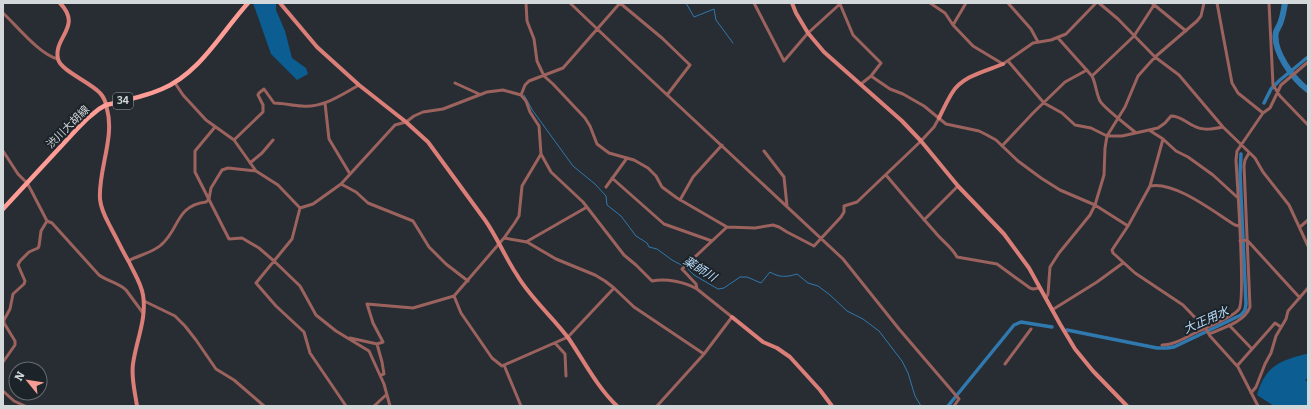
<svg xmlns="http://www.w3.org/2000/svg" width="1311" height="409" font-family="Bitter,'Noto Sans JP',serif">
<style>
.forest{fill:#0b5d92}
.lines{fill:none;stroke-linecap:round;stroke-linejoin:round}
.stream{stroke:#3079af;stroke-width:1}
.canal{stroke:#3079af;stroke-width:3.5}
.river{stroke:#3079af;stroke-width:6}
.street{stroke:#9c625d;stroke-width:3}
.secondary{stroke:#db7e78;stroke-width:4}
.primary{stroke:#fe9d96;stroke-width:4.5}
.labels{text-anchor:middle;dominant-baseline:central;stroke-width:4;stroke-linejoin:round;paint-order:stroke}
.shield{fill:#1d2429;stroke:#9ca2a6;stroke-width:1}
.shield-label{font-size:10px;font-weight:bold;fill:#d3d8db}
.street-label{font-size:11px;fill:#d3d8db;stroke:#1d2429}
.water-label{font-size:12px;font-style:italic;fill:#baddfc;stroke:#1d2429}
</style>
<rect width="100%" height="100%" fill="#272d33"/>
<path class="forest" d="M253,3h23v7l9,21 7,27 14,10 2,6 -11,6 -26,-26z
M1306,354h2v24l-3,2 3,2v24h-34l-17,-11c8,-28 21,-34 49,-41z"/>
<g class="lines">
<path class="stream" d="M686,3l8,14 20,-8 2,11 17,23
M524,95l9,16 40,55 22,18 11,12 1,9 14,11 15,20 11,7 2,4 8,2 15,11 15,8 7,7 24,14 6,-1 16,-11h7l14,6 9,-11c10,6 17,5 27,2l11,9 10,3 12,9 17,16 16,8 16,12 23,30 6,12 7,23 6,10"/>
<path class="canal" d="M1264,103l7,-14 9,-9 28,-23
M1067,330l90,18h10l7,-1 67,-32 4,-5 1,-6 -6,-130 1,-20
M948,406l66,-81 7,-3 31,5"/>
<path class="river" d="M1285,3c-1,6 -2,12 -4,18 -1,4 -4,8 -5,11 -4,19 18,48 32,58"/>
<path class="street" d="M526,3l1,18 7,18 3,22 7,15 9,8 32,34 5,8 7,18 12,9 25,7 14,8 8,8 6,11 15,11 50,29 28,1 18,-3 6,2 8,5 27,14 27,-29 3,-5v-6l13,-4 64,-61 13,-14 5,-9
M570,3l64,61 209,195 56,70 60,70 -5,7
M620,3l42,35 28,27 -23,30
M754,3l30,58 24,-28 33,-30
M930,3l15,10 8,12 20,21 30,18 30,-21 18,-3 15,-6 30,-31
M1008,3l23,26 7,13
M1099,3l19,16 37,38 24,18 44,52 32,31 8,14 26,33 19,41
M1152,3l34,28
M1217,3l15,80 6,10 25,20
M1269,3l4,82 7,11 28,29
M840,4l13,31 28,28 -10,13 -10,8
M3,13c14,13 37,42 55,46
M953,25l13,-22
M1058,38l34,38 42,-40 20,-31
M1008,61l36,42 18,10 13,12 16,3 16,8h15l36,-8 7,-5 6,-7c10,0 14,6 23,10 9,5 19,3 29,1
M871,76l19,13 13,5 21,12 22,18 33,7 8,4 9,5 22,21 23,17 19,12 35,15 33,21
M1092,76c4,8 4,17 8,25 4,7 28,25 36,32
M175,83l8,12 23,25 28,20 22,31 22,14 22,23
M455,83l24,11
M521,95l4,-10 4,-4 34,-13 57,-65
M325,103l4,36 21,35
M215,127l-20,24v21l34,67 13,-1 17,10 15,13 26,25 16,29 20,16 33,20 15,33 6,22
M1149,130l14,9 13,12 12,6 25,18 24,22
M1163,139l-13,47 -22,40 -16,24 1,3 22,20 48,32 23,24 4,7 28,31 20,39
M234,140l29,-28v-7l-5,-10 1,-2 5,-4 10,14c11,0 18,3 28,3 21,2 39,-11 57,-21
M1002,146l31,-33 32,-31 22,-12
M3,151l15,23 9,9 4,7 16,31 5,2 47,52c8,6 20,8 27,15l17,23
M764,151l20,26 3,29
M250,163l12,-10 11,-13
M886,175c16,19 32,38 49,57 7,9 17,15 22,25l40,7 33,24 3,1 7,-1
M612,178l52,46 48,17
M341,184l15,8 12,11 45,18 16,26 17,17 22,17
M1150,186c25,-5 64,26 85,39l4,1
M606,187l21,-29
M680,200l13,-23 29,-32
M300,208l13,-4 28,-20 54,-59 11,-3 8,-6 9,-4 20,-3 44,-17 16,-2 18,5 5,6 4,11 9,14 2,28 10,18 32,30 41,53 12,10 16,16c14,-3 33,1 45,8l35,28 -28,37 -47,52
M300,208l-8,31 -36,44 20,23 28,26 6,21 36,53
M924,220l34,-34
M1300,227l8,-7
M504,238l23,4 29,17 39,16 10,6 9,7 20,19 70,47
M1240,241l7,-1 53,58
M526,242l61,-35
M128,261c11,-6 24,-8 33,-16 19,-16 14,-39 45,-43l3,-3 2,-11 11,-18 6,-2 28,3
M697,289l-1,-5 -14,-15 45,-42
M454,296l7,17 31,45 10,8 66,-29 46,-49
M1046,298l2,-4 2,-27 9,-14 31,-38 5,-10 9,-30 1,-27 2,-12 18,-29 13,-31 17,-19 42,-36 4,-5 3,-13
M144,301l31,15 10,10 11,14 20,29 18,11 30,26
M1052,310l45,-28 26,-19
M1229,325l23,24
M1209,334c13,-6 35,-11 41,-27l-6,-141 1,-6 4,-7
M350,338l27,6 6,-2 -10,-19 -6,-19 46,4 41,-12 50,-58 10,-14 5,-8 3,-30 19,-32
M555,343l10,11 1,22
M377,344l5,18 2,12 -3,1
M1162,345c13,0 26,-9 37,-14 9,-4 36,-15 40,-22 7,-10 -2,-128 -3,-149l1,-9 26,-38 7,-5 11,-23 27,-23
M3,362l12,-17v-4l-11,-18v-3l6,-11 3,-15 11,-10 1,-3 -7,-16 2,-4 9,-9 9,-4 1,-2 2,-15 6,-10
M1005,364l26,-35
M504,365l17,41
M1237,366l38,-43 6,4
M3,391l11,10 11,5
M1251,393l5,-6 9,-23 6,-11 5,-17 10,-17 2,-8 20,-23
M374,406l12,-11"/>
<path class="secondary" d="M60,3c23,24 -7,34 -2,56 3,12 32,23 42,34 4,4 6,10 7,16 8,28 -9,62 -7,90 1,12 7,21 12,31 6,11 11,22 17,32 5,11 12,21 14,33 4,24 -7,46 -10,69 -2,14 2,28 4,42
M280,3l37,44 42,38 47,37 22,20 57,78c12,17 20,37 32,55 14,24 36,42 52,64 15,22 28,48 48,67
M792,3l4,10 12,20 16,19 78,69 19,20 37,45 46,48 25,34 31,56 15,25 18,22 34,35
M939,118c4,-8 8,-17 13,-25 10,-17 34,-22 51,-29
M732,317l31,25 14,6 13,9 30,33 12,16"/>
<path class="primary" d="M3,209l74,-80 11,-11 11,-9 7,-4c18,-4 40,-9 56,-16 38,-16 59,-56 86,-86"/>
</g>
<g class="labels">
<rect class="shield" x="113" y="93" width="20" height="16" rx="3"/>
<g class="shield-label">
<text x="123" y="101">34</text>
</g>
<g class="street-label">
<text transform="translate(68 127) rotate(-45)">渋川大胡線</text>
</g>
<g class="water-label">
<text transform="translate(700 269) rotate(32)">薬師川</text>
<text transform="translate(1206 320) rotate(-24)">大正用水</text>
</g>
</g>
<rect width="1311" height="409" fill="none" stroke="#d3d8db" stroke-width="8"/>
<g transform="translate(28 381) rotate(300)"><circle r="19" fill="#1d2429" stroke="#666c70"/>
<path d="M0-3L7 15L0 10L-7 15Z" fill="#f59c95"/>
<text y="-6" font-size="11" font-weight="bold" text-anchor="middle" fill="#d3d8db">N</text>
</g>
</svg>
